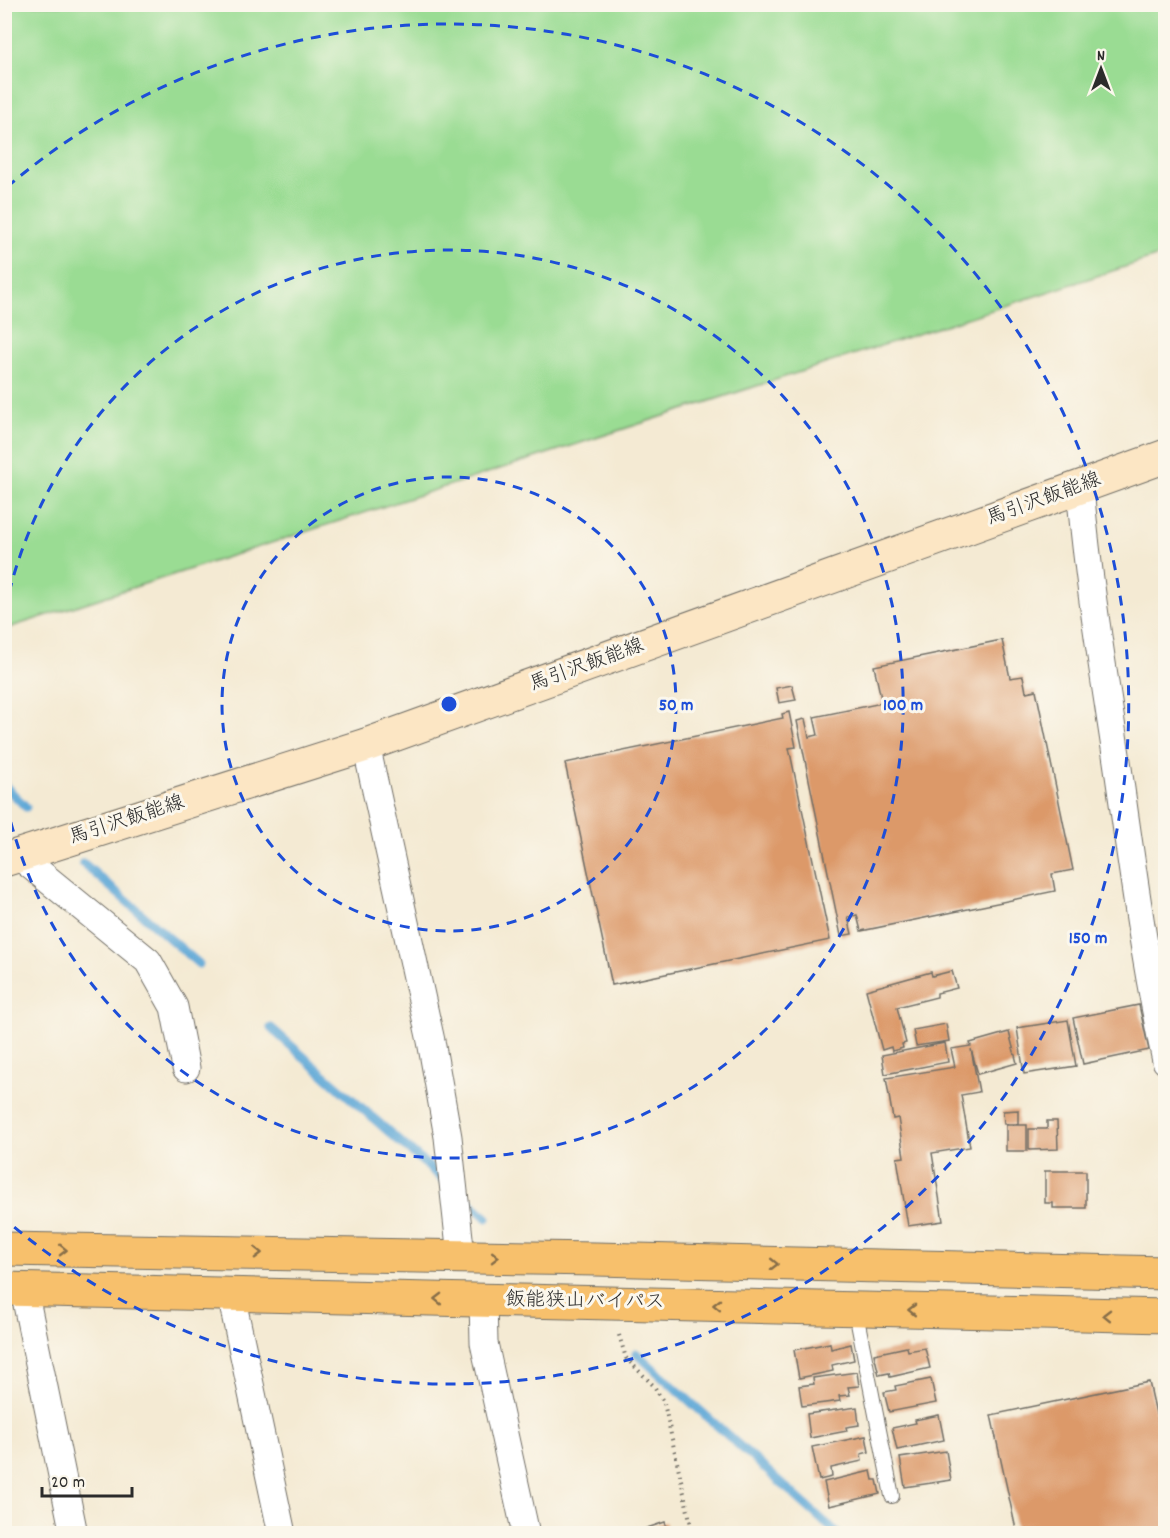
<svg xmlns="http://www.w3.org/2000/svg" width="1170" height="1538" font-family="Dekko,'Klee One',sans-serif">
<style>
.green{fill:#9adc93;stroke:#62845f;stroke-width:1.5}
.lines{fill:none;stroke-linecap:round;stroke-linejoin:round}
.stream{stroke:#60a9d7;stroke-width:9}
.building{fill:#dc9969}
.lane-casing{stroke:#716e66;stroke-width:16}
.street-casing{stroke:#716e66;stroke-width:29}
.secondary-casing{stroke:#716e66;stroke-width:35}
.highway-casing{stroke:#716e66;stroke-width:35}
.path{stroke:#716e66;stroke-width:4;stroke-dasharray:1.5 4.5;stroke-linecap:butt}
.lane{stroke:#fff;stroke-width:14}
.street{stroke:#fff;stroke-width:27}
.secondary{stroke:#fce6c4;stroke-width:33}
.highway{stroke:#f7c06c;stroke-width:33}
.oneway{stroke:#876e48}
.ring{fill:none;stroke:#1d4ed8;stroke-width:3;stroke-dasharray:10 8}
.labels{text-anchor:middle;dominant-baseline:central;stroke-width:6;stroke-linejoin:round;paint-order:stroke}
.street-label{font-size:20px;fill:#2b2b2b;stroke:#fbf7ec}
.centre{fill:#1d4ed8;stroke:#fbf7ec;stroke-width:3}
.ring-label{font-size:18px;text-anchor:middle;font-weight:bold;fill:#1d4ed8;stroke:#fbf7ec;stroke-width:6;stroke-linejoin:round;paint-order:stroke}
</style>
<rect width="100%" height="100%" fill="#fbf7ec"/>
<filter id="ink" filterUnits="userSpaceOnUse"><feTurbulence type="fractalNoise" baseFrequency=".0167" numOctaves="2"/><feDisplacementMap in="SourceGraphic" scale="12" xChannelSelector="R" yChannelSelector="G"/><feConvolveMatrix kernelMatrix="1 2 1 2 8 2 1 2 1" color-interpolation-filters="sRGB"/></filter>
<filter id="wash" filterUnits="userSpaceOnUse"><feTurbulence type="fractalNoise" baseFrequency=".008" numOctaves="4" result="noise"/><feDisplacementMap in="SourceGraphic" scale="24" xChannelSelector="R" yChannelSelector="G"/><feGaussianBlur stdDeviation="1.35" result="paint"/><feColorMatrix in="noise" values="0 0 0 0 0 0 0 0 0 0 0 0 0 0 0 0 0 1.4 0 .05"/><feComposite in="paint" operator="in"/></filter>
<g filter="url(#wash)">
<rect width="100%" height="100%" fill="#f4ead3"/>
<path class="green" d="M4,5h1161v249l-1160,375z"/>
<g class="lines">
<path class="stream" d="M4,785l22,22
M83,863l116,101
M271,1028l176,155
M460,1194l27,24
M636,1353l202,181"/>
</g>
<g id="blocks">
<path class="building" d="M1002,640l8,38 13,-2 3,16 10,-2 37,180 -21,4 3,17 -194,40 -4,-16 -9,2 4,17 -11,2 -44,-215 8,-2 4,18 9,-2 -4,-18 68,-14 -8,-37z
M792,685l4,15 -17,3 -3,-15z
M789,712l7,35 -7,1 41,192 -218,45 -47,-222 218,-45 -1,-4z
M1166,926v25h-1l-6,-24z
M952,971l5,17 -20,5v4l-40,10 9,36 -4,1 1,4 -11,3 -1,-4 -9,3 -16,-60 65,-18 1,4z
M1139,1005l10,45 -66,14 -10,-46z
M1068,1020l8,46 -52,8 -7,-46z
M946,1024l3,17 -33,5 -3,-16z
M1009,1032l8,31 -39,11 -7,-25 8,43 -18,3 9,52 -38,6 11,68 -35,5 -11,-68 7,-1 -6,-39 -5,1 -7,-41 69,-11 -4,-18 20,-3 -1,-3z
M945,1043l3,19 -63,12 -3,-19z
M1018,1110v14h-14l-1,-13z
M1047,1121h10l1,28 -29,1v-21h18z
M1006,1125h21v26h-21z
M1045,1171h41v37h-33v-5h-8z
M830,1343l1,6 20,-5 3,16 -22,5 1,6 -34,7 -5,-28z
M907,1347l1,4 17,-3 5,20 -40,9 -1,-4 -10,2 -5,-21z
M857,1372l2,14 -11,1 2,8 -11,1 1,5 -38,5 -3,-20 15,-2 -1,-6z
M931,1379l5,24 -47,9 -5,-20 12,-2 -1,-4z
M1149,1382l17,76v76h-149l-26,-119z
M857,1407l2,18 -13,2 1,4 -37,7 -3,-24z
M939,1415l5,25 -47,10 -5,-22 24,-5 -1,-3z
M866,1436l3,16 -8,2 1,7 -31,7 1,9 -13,3 -7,-33z
M946,1451l5,29 -46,7 -5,-29z
M871,1471l2,9h4l3,14 -51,12 -5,-24z
M665,1522l4,12h-37v-1z"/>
</g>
</g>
<g filter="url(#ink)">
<use href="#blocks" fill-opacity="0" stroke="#716e66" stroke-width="1.5"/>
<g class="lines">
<defs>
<path id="lane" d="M855,1308l37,188"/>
<path id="street" d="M1080,487c8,95 24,187 38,281 14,98 27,196 48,293
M366,745l65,296 17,96 13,119
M19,856l129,105 26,46 12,61
M24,1290l50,244
M231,1295l51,239
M483,1300l1,43 42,191"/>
<path id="secondary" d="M4,860l362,-115 800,-289"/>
<path id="highway" d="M4,1249l592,10 570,14
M4,1289l1162,27"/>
</defs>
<use href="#lane" class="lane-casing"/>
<use href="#street" class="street-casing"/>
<use href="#secondary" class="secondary-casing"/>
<use href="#highway" class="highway-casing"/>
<path class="path" d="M619,1335l7,23 28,28 10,17 29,131"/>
<use href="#lane" class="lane"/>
<use href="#street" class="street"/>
<use href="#secondary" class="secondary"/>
<use href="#highway" class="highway"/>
</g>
<defs><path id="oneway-chevron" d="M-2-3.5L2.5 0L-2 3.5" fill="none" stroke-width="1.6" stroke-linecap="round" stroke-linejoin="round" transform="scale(1.5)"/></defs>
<g class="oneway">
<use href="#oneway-chevron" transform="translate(63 1250) rotate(1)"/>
<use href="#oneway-chevron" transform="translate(258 1253) rotate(1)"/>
<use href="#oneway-chevron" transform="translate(495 1257) rotate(1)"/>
<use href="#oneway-chevron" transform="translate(774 1264) rotate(1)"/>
<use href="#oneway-chevron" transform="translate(438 1299) rotate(-179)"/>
<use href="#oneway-chevron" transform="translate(717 1305) rotate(-179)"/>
<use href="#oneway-chevron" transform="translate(912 1310) rotate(-179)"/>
<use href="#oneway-chevron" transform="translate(1107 1315) rotate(-179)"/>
</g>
</g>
<g class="ring">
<circle cx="449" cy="704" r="227"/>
<path d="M5 610A454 454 0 1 1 5 798"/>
<path d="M7 187A680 680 0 1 1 7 1221"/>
</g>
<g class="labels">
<g class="street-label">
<text transform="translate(1044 500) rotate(-20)">馬引沢飯能線</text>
<text transform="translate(587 666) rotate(-20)">馬引沢飯能線</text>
<text transform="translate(127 821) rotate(-18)">馬引沢飯能線</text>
<text transform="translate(585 1302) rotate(1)">飯能狭山バイパス</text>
</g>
</g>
<circle cx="449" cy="704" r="9" class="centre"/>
<g class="ring-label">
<text x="676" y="710">50 m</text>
<text x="903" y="710">100 m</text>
<text x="1088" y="943">150 m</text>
</g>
<rect width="1170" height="1538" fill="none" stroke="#fbf7ec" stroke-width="24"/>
<g transform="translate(1101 69)" stroke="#fbf7ec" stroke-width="4.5" paint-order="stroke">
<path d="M0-4.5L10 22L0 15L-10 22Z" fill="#2b2b2b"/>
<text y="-9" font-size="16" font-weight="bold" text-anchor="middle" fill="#2b2b2b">N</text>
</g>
<path d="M42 1487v9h90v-9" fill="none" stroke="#2b2b2b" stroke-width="3"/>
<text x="51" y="1487" font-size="18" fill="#2b2b2b" stroke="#fbf7ec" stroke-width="4.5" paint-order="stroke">20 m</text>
</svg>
